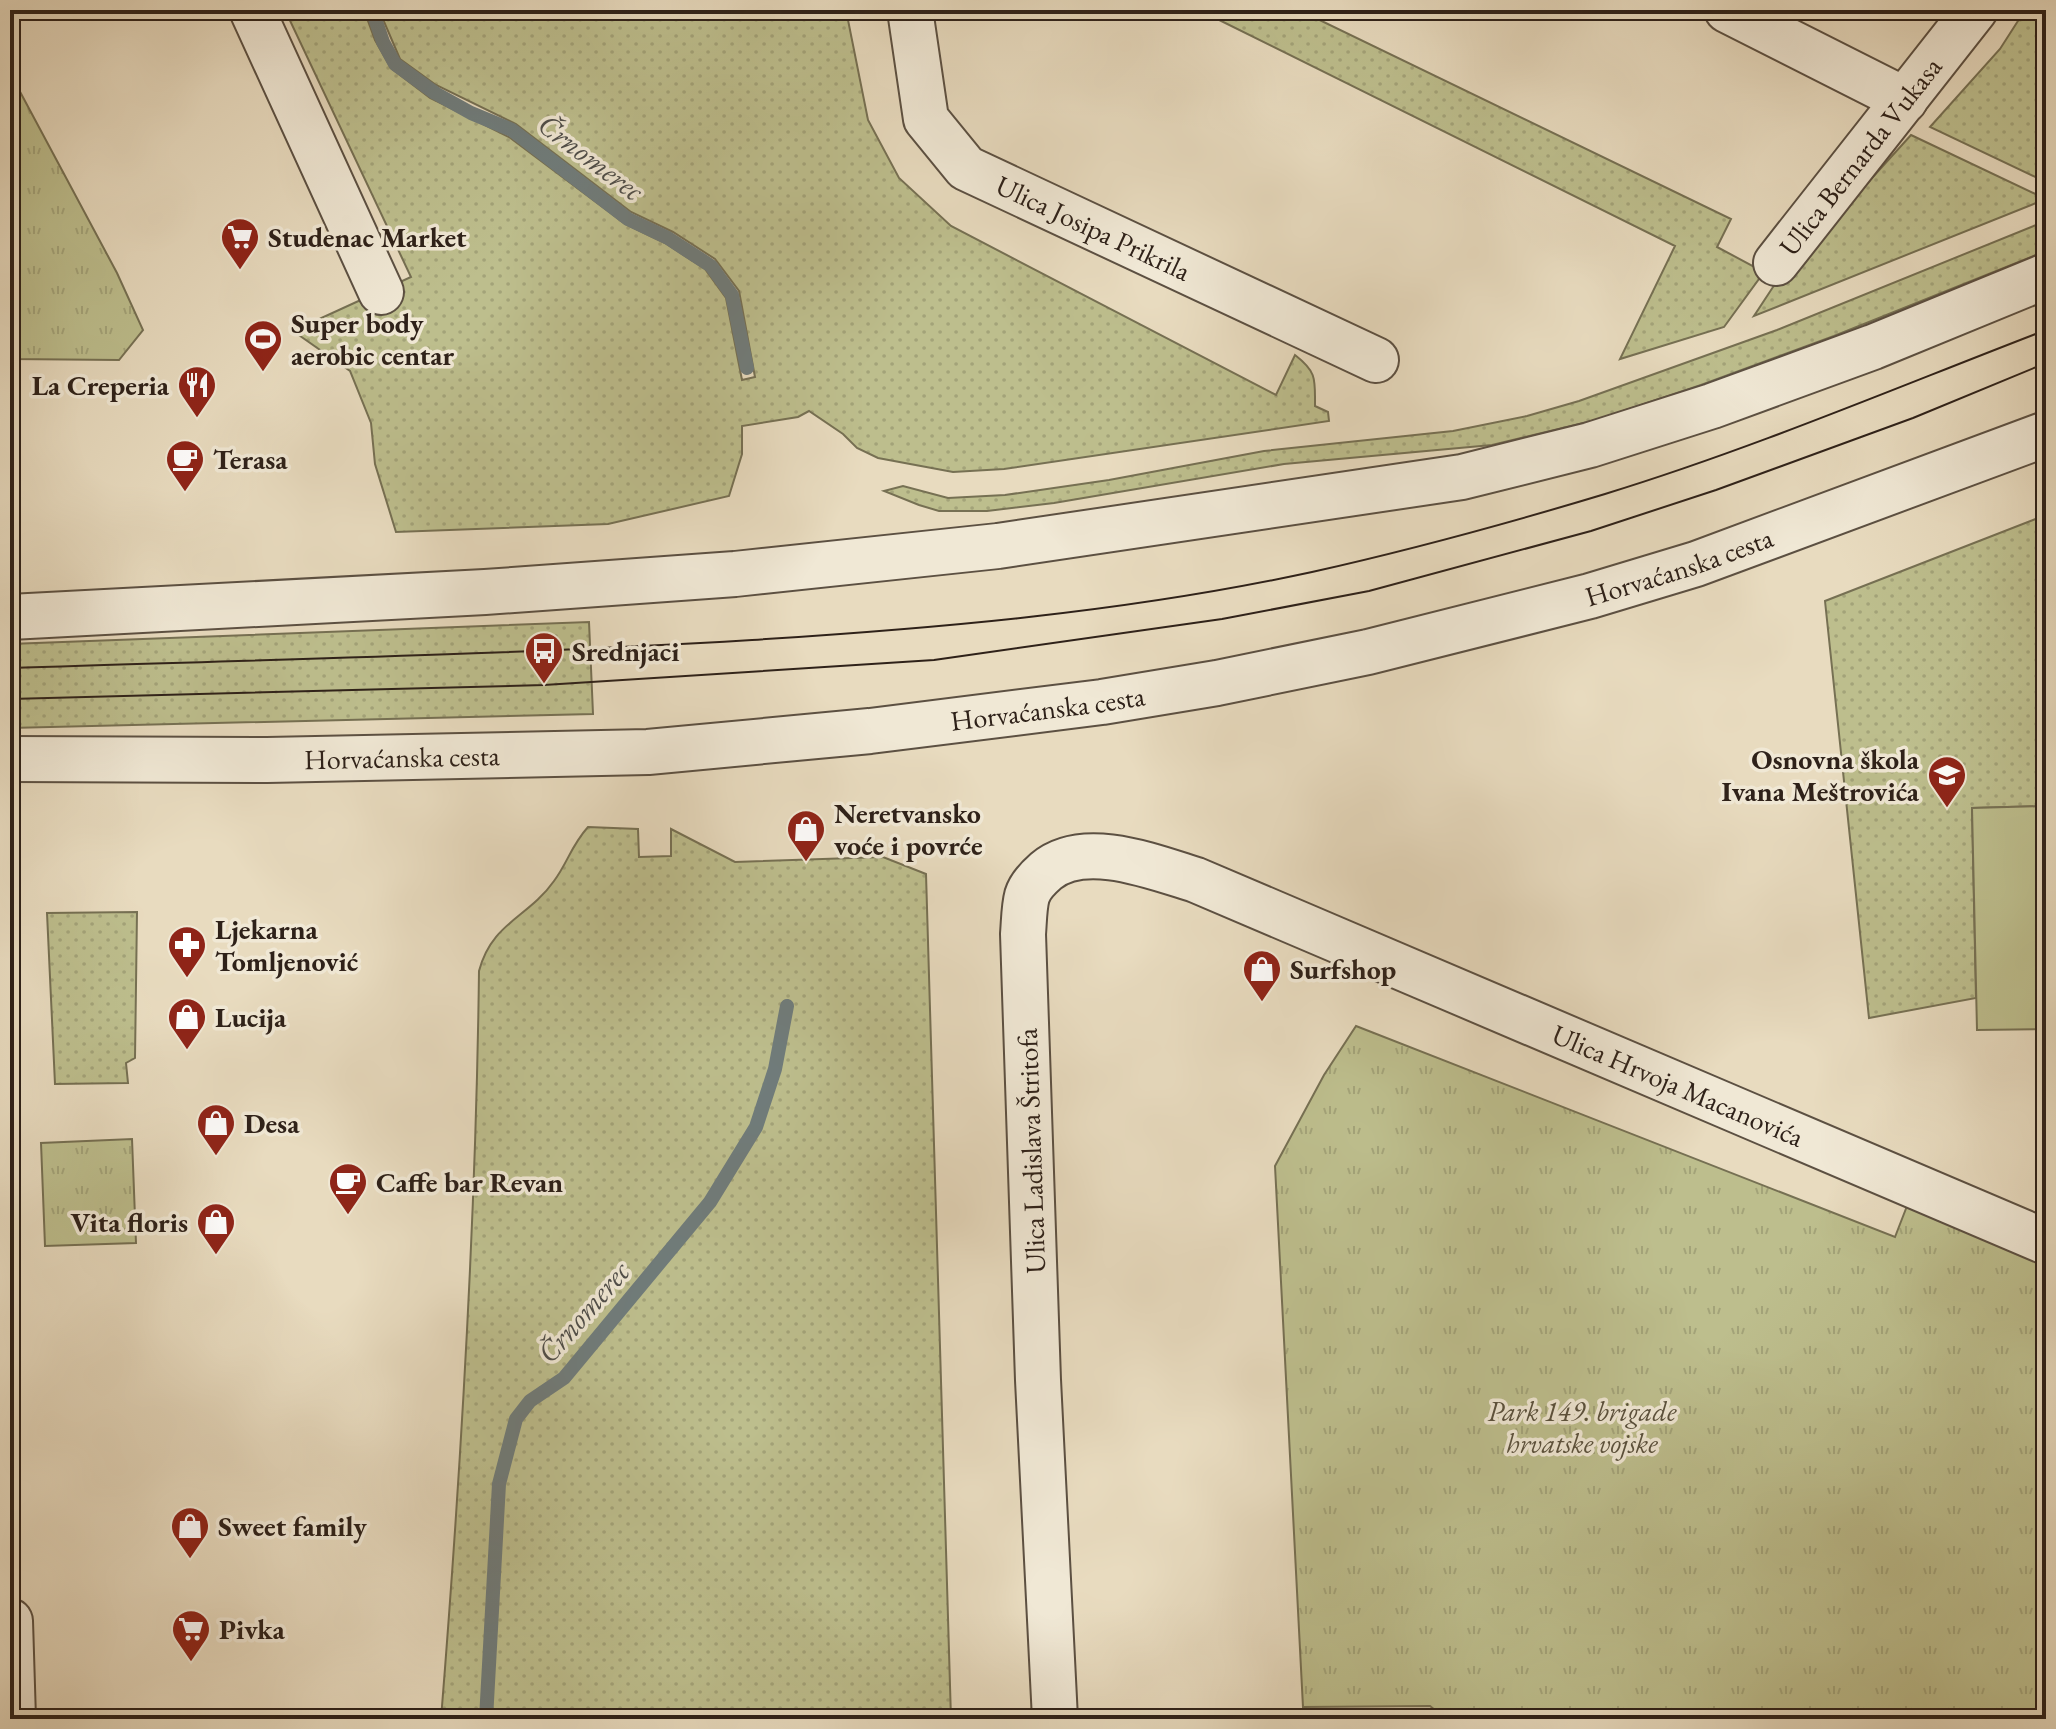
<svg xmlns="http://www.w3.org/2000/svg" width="2056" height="1729" font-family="'EB Garamond',serif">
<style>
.grass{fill:url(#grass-dots);stroke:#767053;stroke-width:2}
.park{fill:url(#park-tufts);stroke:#767053;stroke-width:2}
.pitch{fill:#bdbe8d;stroke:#767053;stroke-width:2}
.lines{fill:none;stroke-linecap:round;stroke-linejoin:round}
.stream{stroke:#707c7b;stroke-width:14}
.minor-casing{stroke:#5c5042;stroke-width:48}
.minor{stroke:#f0e8d5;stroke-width:44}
.tram{stroke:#2e2119;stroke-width:2}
.labels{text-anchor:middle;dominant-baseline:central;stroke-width:7;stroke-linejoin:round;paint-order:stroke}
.street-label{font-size:28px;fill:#2e2119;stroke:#f0e8d5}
.poi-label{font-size:28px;font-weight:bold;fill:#2e2119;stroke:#f0e8d5;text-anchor:start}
.park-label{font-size:28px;font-style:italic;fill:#59503c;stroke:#f0e8d5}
.water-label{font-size:30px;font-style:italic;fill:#4f4e4a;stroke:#f0e8d5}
</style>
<defs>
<pattern id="grass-dots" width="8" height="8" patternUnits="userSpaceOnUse" patternTransform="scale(2)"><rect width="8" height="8" fill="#bdbe8d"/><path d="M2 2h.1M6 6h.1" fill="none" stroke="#a3a379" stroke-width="1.8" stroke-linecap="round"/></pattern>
<pattern id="park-tufts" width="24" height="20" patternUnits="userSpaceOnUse" patternTransform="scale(2)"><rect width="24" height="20" fill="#bdbe8d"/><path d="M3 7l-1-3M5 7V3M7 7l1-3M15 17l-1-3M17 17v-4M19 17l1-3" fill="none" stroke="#a3a379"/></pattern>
</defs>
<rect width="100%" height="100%" fill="#e8dbbf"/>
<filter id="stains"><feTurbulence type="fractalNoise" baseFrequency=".0025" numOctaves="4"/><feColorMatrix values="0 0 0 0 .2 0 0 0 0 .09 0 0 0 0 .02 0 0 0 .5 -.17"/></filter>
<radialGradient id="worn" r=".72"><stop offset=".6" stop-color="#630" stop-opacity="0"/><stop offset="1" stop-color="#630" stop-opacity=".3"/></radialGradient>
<path class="grass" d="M285,10h79l11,30 16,28 39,30 79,39 116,87 40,19 40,26 21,29 16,82 13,-3 -16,-86 -24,-32 -42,-27 -42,-20 -115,-88 -80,-39 -36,-26 -21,-49h467l22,110 31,58 52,48 325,169 19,-40c22,17 20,24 20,51l13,6 1,9 -325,48 -51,3 -75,-14 -21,-10 -14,-14 -34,-23 -11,6 -56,9v28l-13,42 -121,28 -212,8 -21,-68 -4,-41 -21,-52 -57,-40 118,-54z
M1199,10h100l432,209 -14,28 47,25 -40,55 -104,32 55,-113z
M2025,10h21v172l-116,-55 70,-78z
M1911,135l135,64 -292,117 19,-29z
M2046,221v30l-212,85 -133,49 -105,35 -104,25 -208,19 -230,39 -67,8h-48l-20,-6 -35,-14 19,-5 45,12 57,-3 104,-15 155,-29 189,-20 74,-15 52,-15 198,-71z
M2046,515v291l-74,2 4,190 -107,20 -44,-417z
M589,622l4,92 -583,14v-84z
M588,827l50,2 1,28 32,-1v-27l64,33 148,-5 43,17 25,845h-510c20,-249 35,-498 38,-748 13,-49 49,-53 75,-90 14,-19 17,-35 34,-54z
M137,912l-2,146 -9,5 2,20 -73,1 -8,-171z"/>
<path class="park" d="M10,73l107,200 26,57 -24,30 -109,-1z
M1356,1026l539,211 12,-31 139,60v453h-600l-16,-13 -127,1 -28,-541 49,-91z
M132,1139l4,104 -91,3 -4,-103z"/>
<path class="pitch" d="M2046,806v223l-69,1 -5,-222z"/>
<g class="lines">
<path class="stream" d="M372,10l11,32 12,22 40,29 36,20 41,17 116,89 40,19 43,28 21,29 15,73
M486,1719l13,-235 17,-65 14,-18 34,-23 146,-176 46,-75 19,-58 12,-63"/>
<defs>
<g id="minor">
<path d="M252,10l129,282"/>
<path id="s1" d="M910,10l16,109 40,49 410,192"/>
<path d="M1727,10l178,90"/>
<path id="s2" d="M1776,263l199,-253"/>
<path d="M10,617l475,-25 250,-18 263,-28 464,-69 128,-32 122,-39 161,-59 173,-71"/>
<path id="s3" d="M10,759l257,1 381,-8 222,-21 232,-29 115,-19 151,-31 222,-56 106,-32 350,-130"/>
<path d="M10,1621l3,98"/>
<path id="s4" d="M1055,1719l-17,-339 -15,-446c1,-12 1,-27 4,-38 3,-10 11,-18 19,-25 38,-32 108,-4 150,9l850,362"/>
</g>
</defs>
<use href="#minor" class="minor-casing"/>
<use href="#minor" class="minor"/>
<path class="tram" d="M10,668c247,-8 495,-13 742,-28 188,-12 375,-28 560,-68 98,-22 197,-49 293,-78 150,-46 295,-108 441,-164
M10,699l534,-14 390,-25 288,-41 147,-28 222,-60 125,-41 197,-72 133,-55"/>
</g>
<defs>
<symbol id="supermarket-pin" viewBox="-11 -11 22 30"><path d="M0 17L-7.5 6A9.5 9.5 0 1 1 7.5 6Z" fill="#8f2418" stroke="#f0e8d5"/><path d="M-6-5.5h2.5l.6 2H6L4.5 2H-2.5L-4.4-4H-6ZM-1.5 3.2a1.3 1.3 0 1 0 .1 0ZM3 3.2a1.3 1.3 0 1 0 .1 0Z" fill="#fff"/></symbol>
<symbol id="stadium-pin" viewBox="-11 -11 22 30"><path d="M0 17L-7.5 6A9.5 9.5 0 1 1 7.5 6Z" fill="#8f2418" stroke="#f0e8d5"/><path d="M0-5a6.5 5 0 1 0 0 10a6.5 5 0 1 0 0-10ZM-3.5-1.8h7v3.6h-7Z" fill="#fff"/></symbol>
<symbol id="restaurant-pin" viewBox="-11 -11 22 30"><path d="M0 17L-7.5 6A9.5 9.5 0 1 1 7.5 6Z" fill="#8f2418" stroke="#f0e8d5"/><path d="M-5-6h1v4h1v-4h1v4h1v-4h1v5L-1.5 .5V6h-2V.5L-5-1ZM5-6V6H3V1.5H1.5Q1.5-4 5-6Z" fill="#fff"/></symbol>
<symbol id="cafe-pin" viewBox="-11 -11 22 30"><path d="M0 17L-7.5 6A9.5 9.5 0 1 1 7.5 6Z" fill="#8f2418" stroke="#f0e8d5"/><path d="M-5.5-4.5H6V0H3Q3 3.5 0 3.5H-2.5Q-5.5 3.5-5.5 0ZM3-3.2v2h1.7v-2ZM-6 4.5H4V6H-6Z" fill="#fff"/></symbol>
<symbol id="bus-pin" viewBox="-11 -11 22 30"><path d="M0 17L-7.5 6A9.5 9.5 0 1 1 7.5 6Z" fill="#8f2418" stroke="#f0e8d5"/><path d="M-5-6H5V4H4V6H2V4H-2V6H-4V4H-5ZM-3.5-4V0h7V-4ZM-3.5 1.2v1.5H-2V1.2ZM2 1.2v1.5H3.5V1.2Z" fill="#fff"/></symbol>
<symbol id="school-pin" viewBox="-11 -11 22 30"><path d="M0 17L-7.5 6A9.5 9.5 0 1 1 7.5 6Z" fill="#8f2418" stroke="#f0e8d5"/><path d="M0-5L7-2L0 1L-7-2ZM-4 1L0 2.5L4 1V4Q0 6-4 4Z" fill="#fff"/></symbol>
<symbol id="shop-pin" viewBox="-11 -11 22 30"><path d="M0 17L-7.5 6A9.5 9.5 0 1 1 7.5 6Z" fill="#8f2418" stroke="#f0e8d5"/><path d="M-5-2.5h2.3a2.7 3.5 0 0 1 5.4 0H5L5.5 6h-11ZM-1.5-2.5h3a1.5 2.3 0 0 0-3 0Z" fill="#fff"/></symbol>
<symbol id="pharmacy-pin" viewBox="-11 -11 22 30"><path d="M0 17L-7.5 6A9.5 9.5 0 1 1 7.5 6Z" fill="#8f2418" stroke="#f0e8d5"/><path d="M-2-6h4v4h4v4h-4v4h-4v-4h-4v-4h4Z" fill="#fff"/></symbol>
</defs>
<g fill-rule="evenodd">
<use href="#supermarket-pin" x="218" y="215" width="44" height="60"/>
<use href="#stadium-pin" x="241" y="317" width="44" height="60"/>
<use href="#restaurant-pin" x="175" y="363" width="44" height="60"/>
<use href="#cafe-pin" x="163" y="437" width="44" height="60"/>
<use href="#bus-pin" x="522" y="629" width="44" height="60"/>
<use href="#school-pin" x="1925" y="753" width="44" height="60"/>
<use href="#shop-pin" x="784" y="807" width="44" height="60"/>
<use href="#pharmacy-pin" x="165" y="923" width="44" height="60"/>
<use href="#shop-pin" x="1240" y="947" width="44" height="60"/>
<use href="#shop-pin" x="165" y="995" width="44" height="60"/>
<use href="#shop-pin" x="194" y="1101" width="44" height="60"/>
<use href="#cafe-pin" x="326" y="1160" width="44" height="60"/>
<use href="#shop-pin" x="194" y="1200" width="44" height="60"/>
<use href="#shop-pin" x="168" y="1504" width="44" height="60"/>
<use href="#supermarket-pin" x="169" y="1607" width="44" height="60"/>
</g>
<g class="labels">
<g class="street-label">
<text stroke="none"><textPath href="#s2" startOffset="136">Ulica Bernarda Vukasa</textPath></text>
<text stroke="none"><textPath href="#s1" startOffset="314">Ulica Josipa Prikrila</textPath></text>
<text stroke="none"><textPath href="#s3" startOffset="1688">Horvaćanska cesta</textPath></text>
<text stroke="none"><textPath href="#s3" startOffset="1040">Horvaćanska cesta</textPath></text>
<text stroke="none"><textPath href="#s3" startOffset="392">Horvaćanska cesta</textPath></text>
<text stroke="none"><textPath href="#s4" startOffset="1536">Ulica Hrvoja Macanovića</textPath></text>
<text transform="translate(1031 1151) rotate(-92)">Ulica Ladislava Štritofa</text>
</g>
<g class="poi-label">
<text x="268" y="237">Studenac Market</text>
<text x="291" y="323">Super body<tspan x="291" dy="32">aerobic centar</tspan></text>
<text x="169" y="385" text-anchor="end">La Creperia</text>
<text x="213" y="459">Terasa</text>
<text x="572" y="651">Srednjaci</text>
<text x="1919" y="759" text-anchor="end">Osnovna škola<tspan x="1919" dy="32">Ivana Meštrovića</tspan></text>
<text x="834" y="813">Neretvansko<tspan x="834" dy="32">voće i povrće</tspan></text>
<text x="215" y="929">Ljekarna<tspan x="215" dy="32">Tomljenović</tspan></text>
<text x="1290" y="969">Surfshop</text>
<text x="215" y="1017">Lucija</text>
<text x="244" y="1123">Desa</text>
<text x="376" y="1182">Caffe bar Revan</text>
<text x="188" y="1222" text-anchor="end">Vita floris</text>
<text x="218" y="1526">Sweet family</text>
<text x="219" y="1629">Pivka</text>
</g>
<g class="park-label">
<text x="1582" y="1411">Park 149. brigade<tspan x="1582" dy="32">hrvatske vojske</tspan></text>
</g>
<g class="water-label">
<text transform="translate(591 157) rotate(37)">Črnomerec</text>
<text transform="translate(583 1312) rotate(-49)">Črnomerec</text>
</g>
</g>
<rect width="2056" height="1729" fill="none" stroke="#e8dbbf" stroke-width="40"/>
<rect x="12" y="12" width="2032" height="1705" fill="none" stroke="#2e2119" stroke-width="4"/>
<rect x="20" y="20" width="2016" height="1689" fill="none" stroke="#2e2119" stroke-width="2"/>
<rect width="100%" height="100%" filter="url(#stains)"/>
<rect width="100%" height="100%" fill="url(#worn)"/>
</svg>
